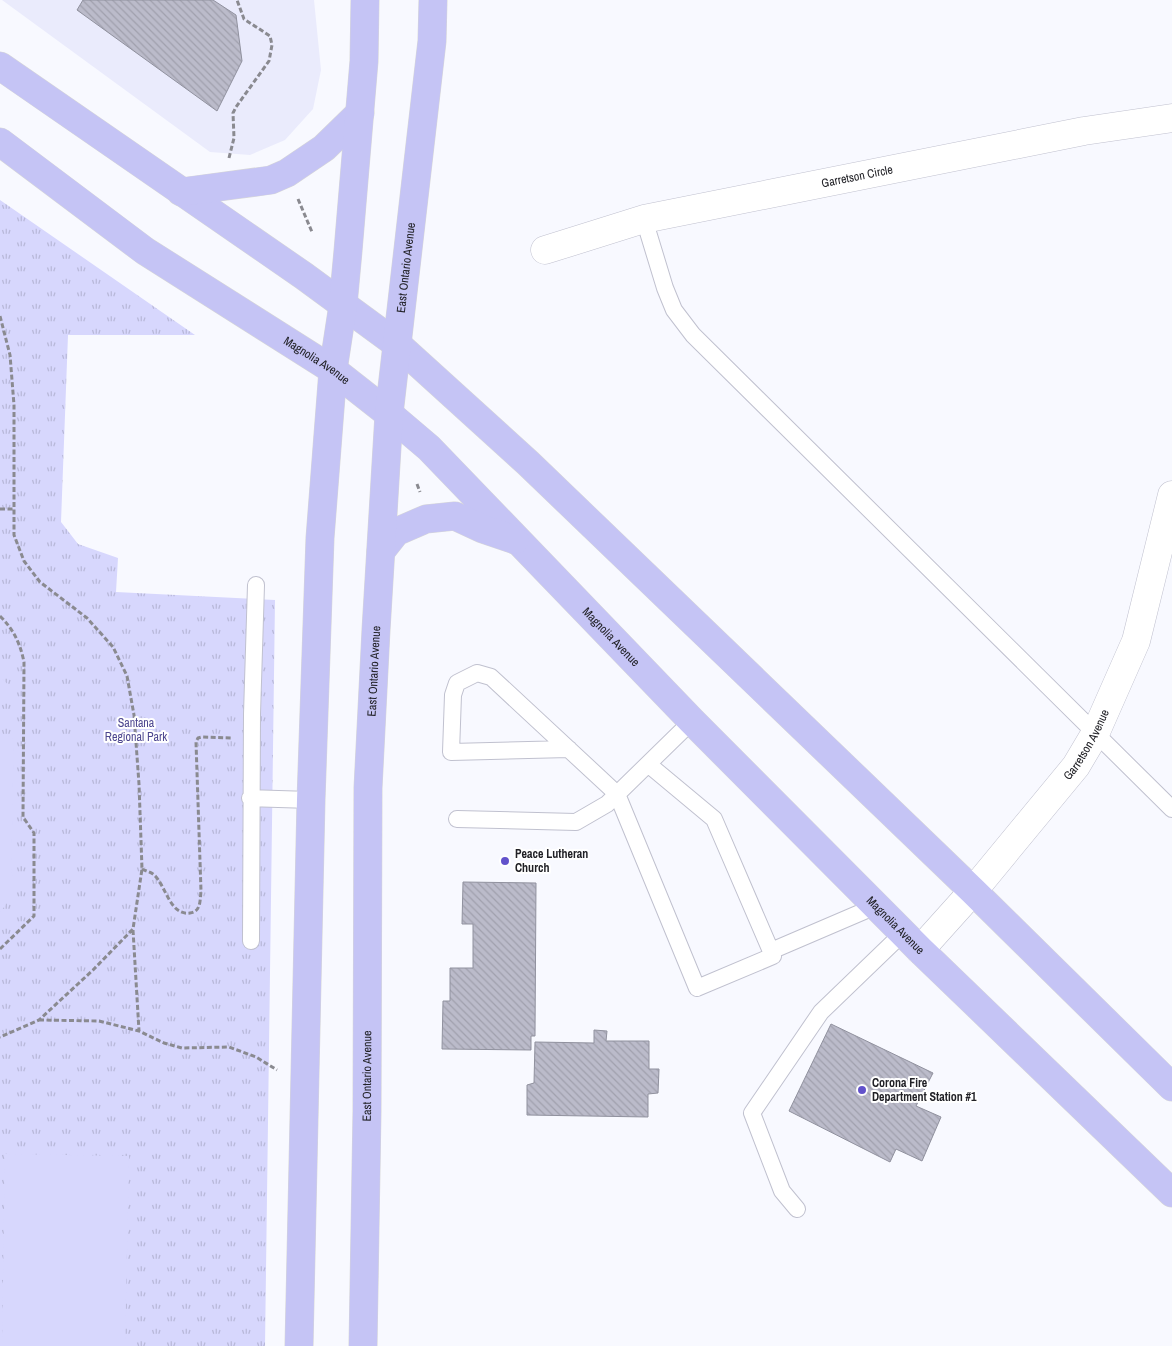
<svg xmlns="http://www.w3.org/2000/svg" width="1172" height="1346" font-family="'Archivo Narrow',sans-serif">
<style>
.built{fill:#eaebfc}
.grass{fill:url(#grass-tufts)}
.pitch{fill:#d7d7fd}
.building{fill:url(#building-back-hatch);stroke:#90919e}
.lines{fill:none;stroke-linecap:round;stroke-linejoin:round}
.service-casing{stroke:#c0c1cf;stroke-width:18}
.minor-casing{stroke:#c0c1cf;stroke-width:29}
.tertiary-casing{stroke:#c0c1cf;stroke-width:29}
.primary-casing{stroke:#d7d7d8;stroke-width:29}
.path{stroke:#8a8a90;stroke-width:3;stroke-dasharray:5 2.5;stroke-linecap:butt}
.service{stroke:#fff;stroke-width:16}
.minor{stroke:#fff;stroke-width:28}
.tertiary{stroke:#fff;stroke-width:28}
.primary{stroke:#c5c4f5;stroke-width:28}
.poi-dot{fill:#6252cb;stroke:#fff;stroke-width:2}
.labels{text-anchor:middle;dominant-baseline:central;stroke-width:4;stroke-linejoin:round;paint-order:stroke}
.street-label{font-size:12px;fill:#212126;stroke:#fff}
.park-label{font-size:12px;fill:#4c468f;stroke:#fff}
.poi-label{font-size:12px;font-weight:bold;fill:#212126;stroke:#fff;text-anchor:start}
</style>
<defs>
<pattern id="grass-tufts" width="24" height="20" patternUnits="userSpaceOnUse" patternTransform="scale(1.25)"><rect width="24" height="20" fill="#d7d7fd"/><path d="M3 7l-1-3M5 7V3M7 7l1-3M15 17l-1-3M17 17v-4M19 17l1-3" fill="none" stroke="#b8b8d9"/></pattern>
<pattern id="building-back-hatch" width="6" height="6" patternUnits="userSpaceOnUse" patternTransform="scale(1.25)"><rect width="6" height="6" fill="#bbbbca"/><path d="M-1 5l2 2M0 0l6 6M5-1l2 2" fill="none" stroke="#a0a0ad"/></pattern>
</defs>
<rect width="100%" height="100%" fill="#f8f9ff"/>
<path class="built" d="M2,0h312l7,70 -8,39 -28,31 -35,15 -40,-3z"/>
<path class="grass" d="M0,200l195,135h-127l-7,187 17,22 40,14 -2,34 159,8 -10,746h-265z"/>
<path class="pitch" d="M0,676l10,11 -10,9z
M0,734l14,5 -3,130 3,16 -9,21 -5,6z
M5,1154l124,2 -4,190h-123z"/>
<path class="building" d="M83,0h130l23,15 6,46 -25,50 -140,-101z
M463,882l73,1 -1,153h-4v14l-89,-1 1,-48h7v-33h23v-44h-11z
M831,1024l102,49 -17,33 25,11 -19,44 -26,-12 -6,13 -101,-51z
M594,1030l13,1 -1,10h43v28h10l-1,24 -10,1v23l-121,-2v-30l7,-2 1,-41 59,1z"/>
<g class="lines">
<defs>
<path id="service" d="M644,219l21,69 9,22 19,25 479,474
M569,749l-118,3 2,-57 4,-12 20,-10 14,4 126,117 80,194 76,-32 -59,-137 -66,-55
M250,798l61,2
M457,819l119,3 31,-18 85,-83
M251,941l1,-227 4,-129
M771,951l105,-45
M797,1209l-15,-18 -30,-78 69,-101 82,-79"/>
<g id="minor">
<path id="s1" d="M545,250l99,-31 440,-88 88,-13"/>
</g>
<g id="tertiary">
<path id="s2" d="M920,950l53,-59 103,-125 19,-32 41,-93 36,-146"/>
</g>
<g id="primary">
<path d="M0,66l304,210 94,69 130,118 445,428 199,196"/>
<path id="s3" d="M0,142l145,109 188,119 56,44 40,34 263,273 228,229 252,243"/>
<path d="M181,192l90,-12 16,-7 37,-25 36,-35"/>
<path d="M381,551l15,-19 30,-13 29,-3 28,13 32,11"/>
<path d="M299,1346l12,-546 9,-262 13,-168 10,-65 5,-54 16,-190 1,-61"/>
<path id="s4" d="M363,1346l4,-235 1,-323 8,-158 13,-216 43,-373 1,-41"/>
</g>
</defs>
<use href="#service" class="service-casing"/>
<use href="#minor" class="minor-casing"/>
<use href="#tertiary" class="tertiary-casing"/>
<use href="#primary" class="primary-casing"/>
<path class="path" d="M229,158l5,-20 -1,-25 3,-6 33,-46 3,-16 -2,-9 -26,-17 -7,-19
M298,199l14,33
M0,316l10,39 4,50v130l10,26 16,21 47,36 26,29 14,29 7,39 5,69 3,85 -9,60 -40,41 -54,50 -39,17
M417,484l3,8
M0,509h13
M0,616c14,14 20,27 24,46l-1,155 11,16v83l-34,33
M142,869c4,2 8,3 11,5 13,10 16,42 37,39 11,-1 10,-13 11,-22l-5,-149 2,-4 4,-1 30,1
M133,930l6,101
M39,1020l60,1 40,10 25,12 18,5 47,-1 27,10 21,13"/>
<use href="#service" class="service"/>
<use href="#minor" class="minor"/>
<use href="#tertiary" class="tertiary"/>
<use href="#primary" class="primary"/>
</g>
<g class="poi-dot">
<circle cx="505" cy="861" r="5"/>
<circle cx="862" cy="1090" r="5"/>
</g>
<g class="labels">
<g class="street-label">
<text stroke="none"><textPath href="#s1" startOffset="321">Garretson Circle</textPath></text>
<text stroke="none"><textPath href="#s4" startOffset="1080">East Ontario Avenue</textPath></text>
<text stroke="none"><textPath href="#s3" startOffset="385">Magnolia Avenue</textPath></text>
<text stroke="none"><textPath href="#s3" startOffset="790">Magnolia Avenue</textPath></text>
<text stroke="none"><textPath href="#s4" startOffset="675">East Ontario Avenue</textPath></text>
<text stroke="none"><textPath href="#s2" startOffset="265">Garretson Avenue</textPath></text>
<text stroke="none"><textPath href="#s3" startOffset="1195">Magnolia Avenue</textPath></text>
<text stroke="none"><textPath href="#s4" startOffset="270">East Ontario Avenue</textPath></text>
</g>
<g class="park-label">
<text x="136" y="723">Santana<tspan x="136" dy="14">Regional Park</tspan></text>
</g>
<g class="poi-label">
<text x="515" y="854">Peace Lutheran<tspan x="515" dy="14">Church</tspan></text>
<text x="872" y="1083">Corona Fire<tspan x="872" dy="14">Department Station #1</tspan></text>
</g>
</g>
</svg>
